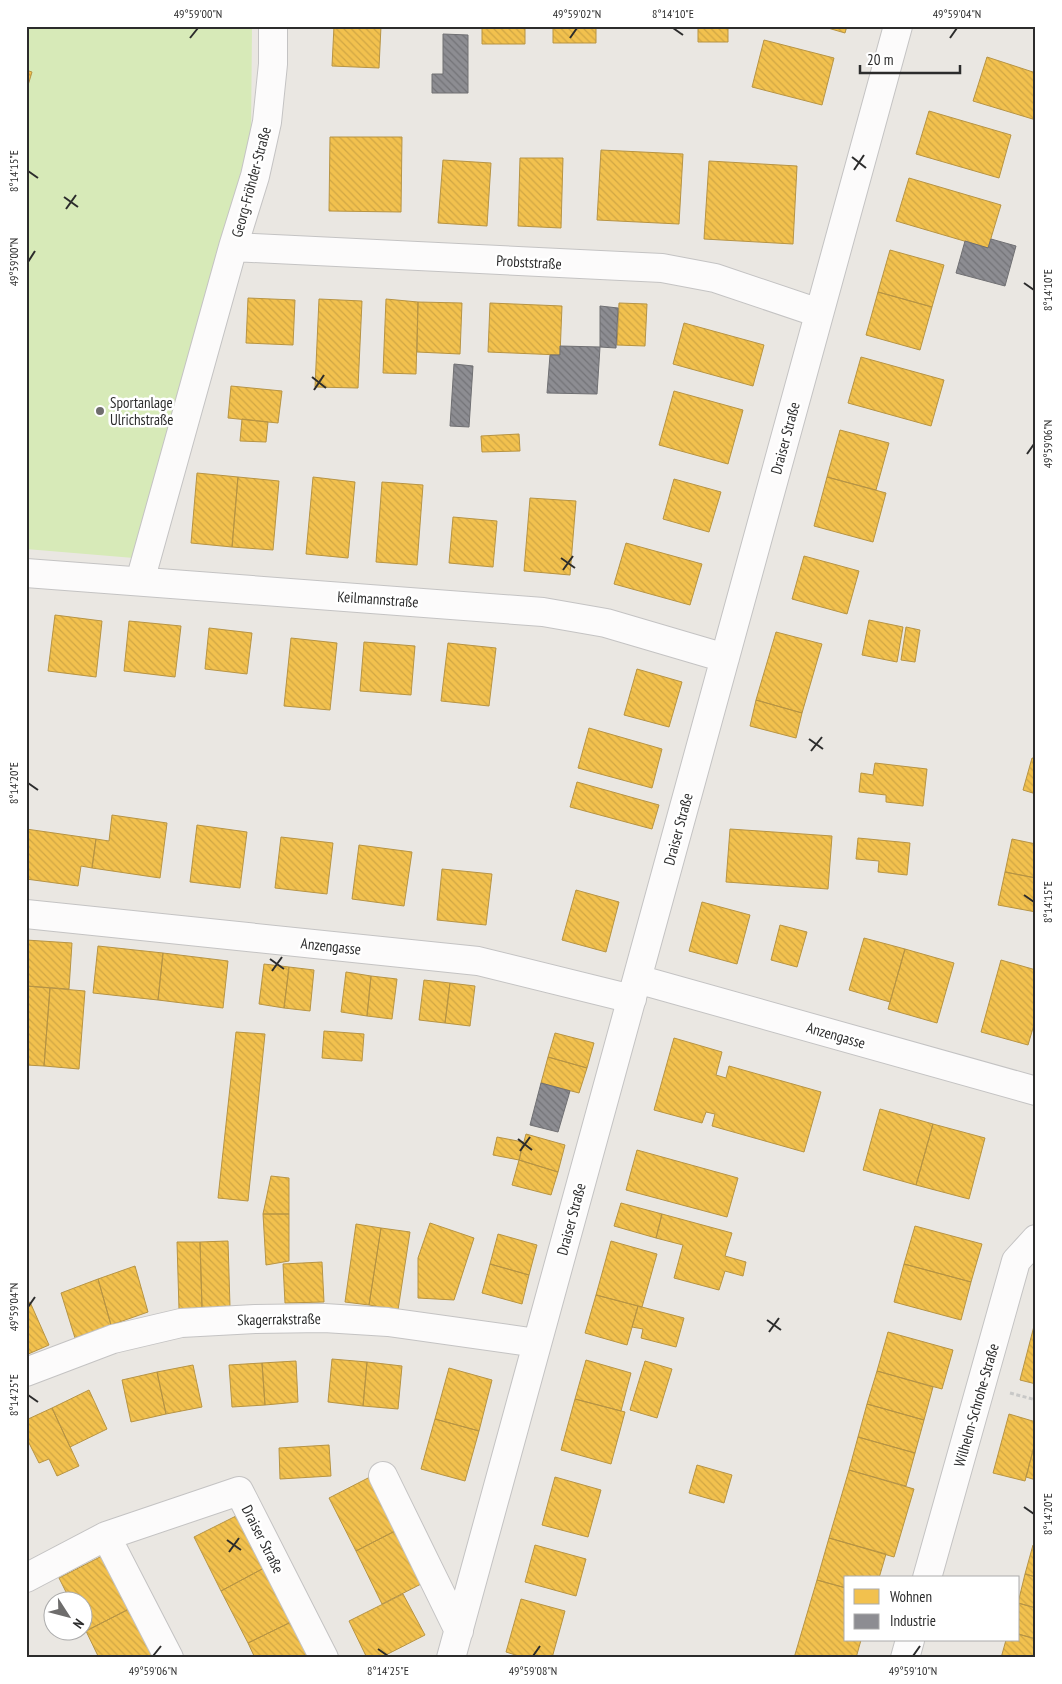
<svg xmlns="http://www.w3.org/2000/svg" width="1062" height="1684" font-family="'PT Sans Narrow',sans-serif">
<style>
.pitch{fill:#d7eab8}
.homes{fill:url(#homes-back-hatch);stroke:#b79444}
.industry{fill:url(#industry-back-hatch);stroke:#707073}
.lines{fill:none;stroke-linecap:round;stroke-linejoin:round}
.minor-casing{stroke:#c4c3c3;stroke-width:30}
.path{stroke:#c8c8c7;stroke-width:3;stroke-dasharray:4 2.5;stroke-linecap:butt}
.minor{stroke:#fcfbfb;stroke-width:28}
.ticks{fill:none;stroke:#2c2c2c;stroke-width:2}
.poi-dot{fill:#6e6d6c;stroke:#fff;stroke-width:2}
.labels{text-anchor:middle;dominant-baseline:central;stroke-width:5;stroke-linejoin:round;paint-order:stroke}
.street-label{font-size:15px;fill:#2c2c2c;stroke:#fff}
.poi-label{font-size:15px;fill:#2c2c2c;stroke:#fff;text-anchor:start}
.neatline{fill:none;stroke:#2c2c2c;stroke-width:2}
.ticks-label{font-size:12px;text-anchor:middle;fill:#2c2c2c}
</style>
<defs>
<pattern id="homes-back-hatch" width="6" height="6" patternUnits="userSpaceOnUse" patternTransform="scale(1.25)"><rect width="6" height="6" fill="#f2c14e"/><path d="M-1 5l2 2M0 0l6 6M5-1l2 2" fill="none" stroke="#d0a644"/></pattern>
<pattern id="industry-back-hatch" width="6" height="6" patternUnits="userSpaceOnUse" patternTransform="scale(1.25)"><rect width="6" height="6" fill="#8d8d92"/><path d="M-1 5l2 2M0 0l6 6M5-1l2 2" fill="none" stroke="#737377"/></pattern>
</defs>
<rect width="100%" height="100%" fill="#eae7e2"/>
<path class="pitch" d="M26,26h226l-1,109 -117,423 -108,-9z"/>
<path class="homes" d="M334,26h47l-2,42 -47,-2z
M482,26h43v18h-43z
M553,26h43v17h-43z
M698,26h30v16h-30z
M821,26h26l-2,7z
M764,40l70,18 -12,47 -70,-18z
M987,57l49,16v47l-63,-19z
M26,70l6,2 -6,20z
M929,111l82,24 -12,43 -83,-24z
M330,137h72l-1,75 -72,-1z
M601,150l82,4 -4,70 -82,-4z
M520,158h43l-2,70 -43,-2z
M443,160l48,3 -4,63 -49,-3z
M709,161l88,5 -4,78 -89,-5z
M909,178l92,27 -13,43 -92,-27z
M890,250l54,15 -12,42 -54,-15z
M878,292l54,15 -12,43 -54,-15z
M248,298l47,2 -2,45 -47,-2z
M319,299l43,2 -4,87 -43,-1z
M386,299l32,3 -2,72 -33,-1z
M418,302l44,1 -2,51 -43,-2z
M490,303l72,3 -2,49 -72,-3z
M619,303l28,1 -2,42 -28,-1z
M684,323l80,22 -11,41 -80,-22z
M861,357l83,23 -13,46 -83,-23z
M231,386l51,5 -4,32 -50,-5z
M674,391l69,19 -15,54 -69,-19z
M242,419l26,3 -2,20 -26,-1z
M840,430l49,13 -13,47 -49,-13z
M519,434l1,17 -38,1 -1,-16z
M197,473l41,4 -6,70 -41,-4z
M238,477l41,4 -6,69 -41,-3z
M313,477l42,5 -7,76 -42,-4z
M827,477l59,16 -13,49 -59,-16z
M674,479l47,13 -12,40 -46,-13z
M382,482l41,3 -6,80 -41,-3z
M530,498l46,3 -6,74 -46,-4z
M453,517l44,4 -4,46 -44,-4z
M626,543l76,21 -12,41 -76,-21z
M804,556l55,15 -12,43 -55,-15z
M55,615l47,6 -6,56 -48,-6z
M869,620l34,7 -6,35 -35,-7z
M129,621l52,5 -6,51 -51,-6z
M906,627l14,3 -5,32 -14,-2z
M209,628l43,5 -5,41 -42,-5z
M776,632l46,12 -20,69 -46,-13z
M291,638l46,5 -7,67 -46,-4z
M364,642l51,4 -4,49 -51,-4z
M448,643l48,5 -7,58 -48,-5z
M637,669l45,13 -13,45 -45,-12z
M756,700l46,13 -6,25 -46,-12z
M589,728l73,21 -10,39 -74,-20z
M1032,758l4,1v35l-13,-4z
M875,763l52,6 -4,37 -37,-4v-7l-27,-3 2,-19 12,2z
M577,782l82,23 -7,24 -82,-22z
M112,815l55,8 -7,55 -68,-10 4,-29 13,2z
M197,825l50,7 -7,56 -50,-6z
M26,829l70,10 -4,29 -11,-2 -3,20 -52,-7z
M730,829l102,7 -4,53 -102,-7z
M281,837l52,6 -6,51 -52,-6z
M858,838l52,5 -3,32 -29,-3 1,-11 -23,-2z
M1012,839l24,5v34l-31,-6z
M359,845l53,7 -8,54 -52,-7z
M442,869l50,5 -6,51 -49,-5z
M1005,872l31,6v34l-38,-7z
M576,890l43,12 -13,50 -44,-12z
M702,902l48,13 -13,49 -48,-13z
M780,925l27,7 -10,35 -26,-7z
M864,938l41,11 -15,53 -41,-12z
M26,940l46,3 -3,46 -43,-3z
M98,946l65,7 -5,47 -65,-7z
M905,949l49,14 -17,60 -49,-14z
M163,953l65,8 -5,47 -65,-8z
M1001,960l35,10v48l-8,27 -47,-13z
M264,964l25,3 -5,41 -25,-4z
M289,967l25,3 -4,41 -26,-3z
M346,972l25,4 -4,40 -26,-4z
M371,976l26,3 -5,40 -25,-3z
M424,980l26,3 -5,40 -26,-3z
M450,983l25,3 -5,40 -25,-3z
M26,986l24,2 -6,78 -18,-1z
M50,988l35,3 -6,78 -35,-3z
M324,1031l40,3 -2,27 -40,-3z
M236,1032l29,2 -17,167 -30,-3z
M555,1033l39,10 -7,25 -39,-11z
M674,1038l48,14 -6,23 10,3 3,-12 92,26 -17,60 -92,-26 3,-12 -9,-2 -4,11 -48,-13z
M548,1057l39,11 -8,25 -38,-10z
M880,1109l53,15 -17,61 -53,-15z
M933,1124l52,14 -16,61 -53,-14z
M526,1134l39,11 -7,27 -39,-12z
M497,1137l26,5 -4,18 -26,-5z
M637,1150l101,28 -11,39 -101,-27z
M519,1160l39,12 -7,23 -39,-10z
M271,1176l18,2v36h-26z
M621,1203l41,11 -6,24 -42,-12z
M263,1214h26v47l-23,4z
M662,1214l70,19 -7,23 21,6 -3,14 -18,-5 -6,19 -45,-12 9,-33 -27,-7z
M430,1223l44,15 -20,62 -36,-2v-40z
M356,1224l25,4 -12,77 -24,-3z
M915,1226l67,18 -11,38 -67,-18z
M381,1228l29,4 -12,78 -29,-5z
M498,1234l39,11 -8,30 -39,-11z
M228,1241l2,66 -28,1 -2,-66z
M611,1241l46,13 -15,53 -46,-12z
M177,1242h23l2,66 -23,1z
M322,1262l2,40 -39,1 -2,-39z
M490,1264l39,11 -7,29 -40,-11z
M904,1264l67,18 -10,38 -67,-18z
M135,1266l13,46 -37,13 -13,-46z
M98,1279l13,46 -36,13 -14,-45z
M596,1295l42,11 -11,39 -42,-12z
M30,1302l19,43 -23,10v-51z
M638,1306l46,12 -8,29 -35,-9 2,-9 -11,-2z
M1034,1326h2v58l-16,-4z
M888,1332l65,18 -11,39 -65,-18z
M332,1359l35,3 -4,44 -35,-4z
M586,1360l45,13 -10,38 -46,-12z
M296,1361l2,41 -33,3 -3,-42z
M645,1361l27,8 -15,49 -27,-8z
M367,1362l35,4 -4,43 -35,-3z
M262,1363l3,42 -33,2 -3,-42z
M193,1365l9,42 -36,7 -9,-42z
M449,1368l43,12 -13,51 -44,-12z
M877,1371l56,16 -9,33 -57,-16z
M157,1372l9,42 -35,8 -9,-42z
M89,1390l18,39 -37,18 -18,-39z
M575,1399l50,13 -14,52 -50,-14z
M867,1404l57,16 -9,33 -57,-16z
M52,1408l27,58 -22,10 -8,-17 -10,4 -13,-26v-17z
M1009,1414l27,8v17l-11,42 -32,-8z
M435,1419l44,12 -14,50 -44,-12z
M858,1437l57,16 -9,33 -57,-16z
M1036,1439v41l-10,-3z
M329,1445l2,31 -51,3 -1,-31z
M697,1465l35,10 -8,28 -35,-10z
M849,1470l65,19 -20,68 -65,-19z
M370,1477l27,53 -41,21 -27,-53z
M555,1477l46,13 -13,47 -46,-12z
M238,1515l26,53 -43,23 -27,-54z
M397,1530l26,53 -41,21 -26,-53z
M829,1538l57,16 -7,24h-33v10l-29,-8z
M535,1545l51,14 -10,37 -51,-14z
M1033,1545l3,1v31l-11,-3z
M102,1556l27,53 -43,22 -4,-7v-22h-11l-12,-24z
M264,1568l27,54 -43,21 -27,-52z
M1025,1574l11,3v31l-18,-5z
M817,1580l29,8v52h15l-5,18h-62z
M403,1594l22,41 -45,23h-13l-18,-37z
M521,1599l44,12 -13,47h-27l-19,-6z
M1018,1603l18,5v31l-18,-5z
M129,1609l24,49h-54l-13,-27z
M291,1622l19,36h-55l-7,-15z
M1018,1634l18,5v19h-35l5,-18h12z"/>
<path class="industry" d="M443,34l25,1v58h-36v-19h11z
M991,239l25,7 -11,40 -49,-13 9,-32 23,7z
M600,306l18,2 -2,40 -16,-1z
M560,346l40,1 -3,47 -50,-1 3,-38h10z
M454,364l19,2 -4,61 -19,-1z
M541,1083l29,8 -12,41 -28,-7z"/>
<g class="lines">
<defs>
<path id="minor" d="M233,247l429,21 53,10 104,35
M26,573l517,39 63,11 119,35
M140,581l93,-334 22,-71 12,-54 6,-58v-38
M26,914l452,47 154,38
M637,979l399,112
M26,1372l87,-33 68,-16 74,-4 69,-1 64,4 149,21
M383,1476l76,155
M106,1536l63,122
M26,1578l80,-42 133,-45 85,167
M927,1578l89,-317 20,-22
M451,1658l447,-1632
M905,1658l5,-18"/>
</defs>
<use href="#minor" class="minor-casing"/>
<path class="path" d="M1010,1393l26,7"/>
<use href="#minor" class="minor"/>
</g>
<path class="ticks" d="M673,28l10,7M190,38l8,-10M570,38l7,-10M950,38l7,-10M852,157l14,11M854,170l10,-15M28,171l10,7M64,197l14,10M66,209l10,-14M28,262l7,-11M1024,283l10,7M312,377l14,11M314,390l10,-15M1027,454l7,-10M561,558l14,10M563,570l10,-14M809,739l14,10M811,751l11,-14M28,783l10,7M1024,895l10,7M270,959l14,10M272,971l10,-14M518,1139l14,11M520,1151l10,-14M28,1307l7,-10M767,1320l14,10M769,1332l10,-14M28,1395l10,7M1024,1507l10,7M227,1540l14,10M229,1552l10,-14M378,1649l10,7M153,1656l8,-10M533,1656l7,-10M913,1656l7,-10"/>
<circle class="poi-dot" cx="100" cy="411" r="5"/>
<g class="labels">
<g class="street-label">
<text transform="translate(251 182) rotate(-75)">Georg-Fröhder-Straße</text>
<text transform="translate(529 262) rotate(3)">Probststraße</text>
<text transform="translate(785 438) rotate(-75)">Draiser Straße</text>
<text transform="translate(378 599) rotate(4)">Keilmannstraße</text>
<text transform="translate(678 829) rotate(-75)">Draiser Straße</text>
<text transform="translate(331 946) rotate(6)">Anzengasse</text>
<text transform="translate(836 1035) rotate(16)">Anzengasse</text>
<text transform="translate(571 1219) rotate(-75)">Draiser Straße</text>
<text transform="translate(279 1319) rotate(-1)">Skagerrakstraße</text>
<text transform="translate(976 1405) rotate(-74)">Wilhelm-Schrohe-Straße</text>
<text transform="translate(263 1539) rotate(63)">Draiser Straße</text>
</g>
<g class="poi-label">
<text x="110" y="402">Sportanlage<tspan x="110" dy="17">Ulrichstraße</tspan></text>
</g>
</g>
<rect width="1062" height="1684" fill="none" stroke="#ffffff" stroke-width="55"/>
<rect x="844" y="1576" width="175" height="65" fill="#ffffff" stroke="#ababab"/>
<rect x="854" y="1589" width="25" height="15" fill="#f2c14e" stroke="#ababab"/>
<text x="890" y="1602" font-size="15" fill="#2c2c2c">Wohnen</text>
<rect x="854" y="1614" width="25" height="15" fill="#8d8d92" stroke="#ababab"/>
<text x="890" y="1626" font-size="15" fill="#2c2c2c">Industrie</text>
<g transform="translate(68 1616) rotate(126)"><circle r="24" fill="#ffffff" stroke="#ababab"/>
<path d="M0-4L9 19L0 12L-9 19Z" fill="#6e6d6c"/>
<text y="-8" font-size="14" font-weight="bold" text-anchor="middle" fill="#2c2c2c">N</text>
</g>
<path d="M860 65v8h100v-8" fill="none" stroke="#2c2c2c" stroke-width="2.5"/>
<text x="867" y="65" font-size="15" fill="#2c2c2c" stroke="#ffffff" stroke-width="4" paint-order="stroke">20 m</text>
<rect x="28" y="28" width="1006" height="1628" class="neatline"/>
<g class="ticks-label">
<text x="198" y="18">49°59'00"N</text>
<text x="577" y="18">49°59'02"N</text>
<text x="673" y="18">8°14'10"E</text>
<text x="957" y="18">49°59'04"N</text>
<text transform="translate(14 171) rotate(-90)" y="4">8°14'15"E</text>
<text transform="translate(14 262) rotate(-90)" y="4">49°59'00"N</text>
<text transform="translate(1048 290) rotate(-90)" y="4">8°14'10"E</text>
<text transform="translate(1048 444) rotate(-90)" y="4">49°59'06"N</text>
<text transform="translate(14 783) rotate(-90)" y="4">8°14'20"E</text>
<text transform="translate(1048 902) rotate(-90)" y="4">8°14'15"E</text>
<text transform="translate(14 1307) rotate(-90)" y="4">49°59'04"N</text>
<text transform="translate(14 1395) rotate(-90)" y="4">8°14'25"E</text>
<text transform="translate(1048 1514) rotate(-90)" y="4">8°14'20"E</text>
<text x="153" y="1675">49°59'06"N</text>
<text x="388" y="1675">8°14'25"E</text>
<text x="533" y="1675">49°59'08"N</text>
<text x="913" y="1675">49°59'10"N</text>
</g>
</svg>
